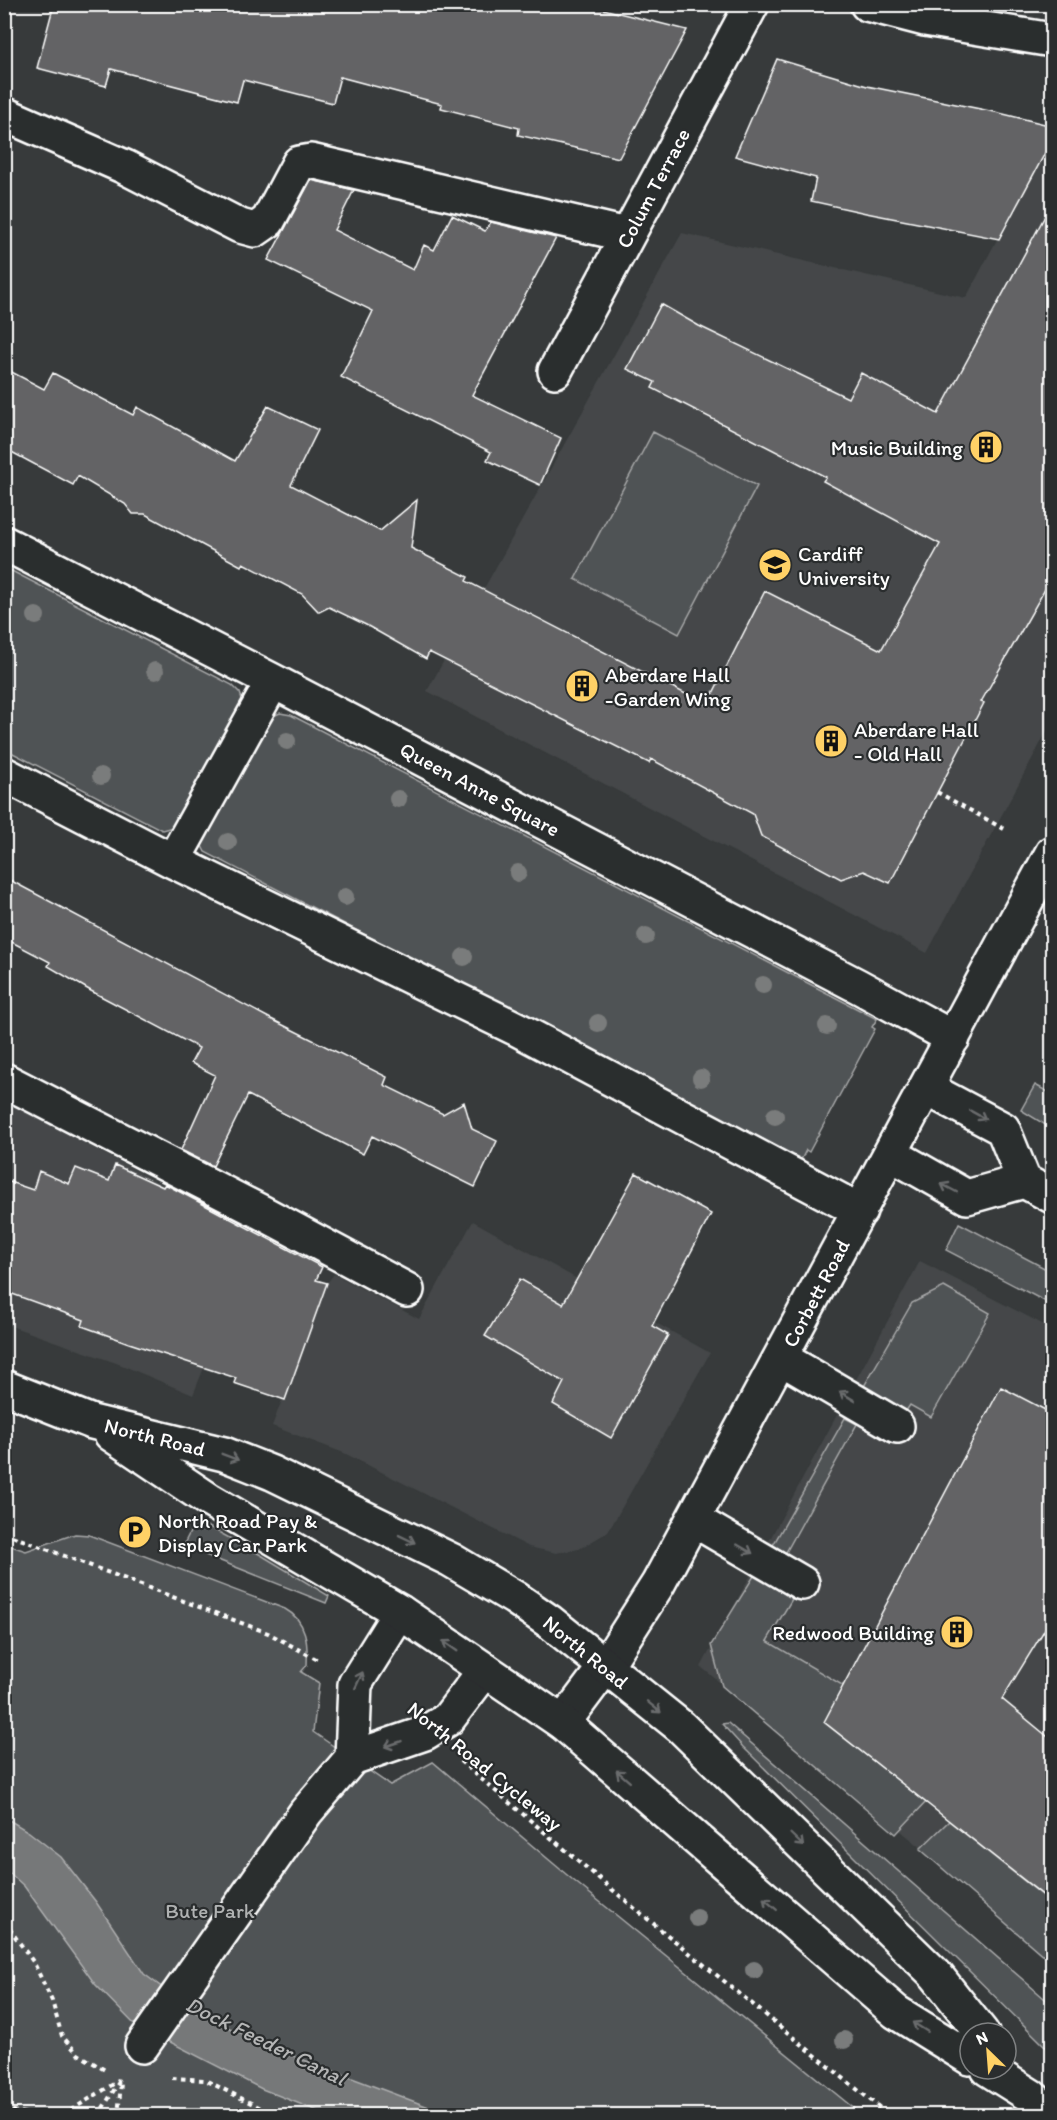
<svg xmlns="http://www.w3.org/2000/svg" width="1057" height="2120" font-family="Itim,sans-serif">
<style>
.built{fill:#444748}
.green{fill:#505354;stroke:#a8a9aa;stroke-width:1.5}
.water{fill:#767879;stroke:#adaeaf;stroke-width:1.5}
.building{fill:#636465;stroke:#fff;stroke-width:1.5}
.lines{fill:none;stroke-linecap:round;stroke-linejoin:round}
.minor-casing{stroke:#fff;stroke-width:38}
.major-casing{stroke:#fff;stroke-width:38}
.path{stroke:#fff;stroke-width:4;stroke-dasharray:4.5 4.5;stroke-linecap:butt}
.minor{stroke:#2a2d2e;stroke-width:33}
.major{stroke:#2a2d2e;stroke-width:33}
.tree{fill:#7a7c7c}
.oneway{stroke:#6a6c6d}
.labels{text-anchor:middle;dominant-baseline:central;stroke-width:4.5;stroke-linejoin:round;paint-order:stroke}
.street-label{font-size:21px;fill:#fff;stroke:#2a2d2e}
.poi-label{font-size:21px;fill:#fff;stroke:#2a2d2e;text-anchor:start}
.park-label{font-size:21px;fill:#b0b2b2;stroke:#2a2d2e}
.water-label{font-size:22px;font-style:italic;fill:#b4b5b5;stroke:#2a2d2e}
</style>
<rect width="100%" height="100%" fill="#373a3b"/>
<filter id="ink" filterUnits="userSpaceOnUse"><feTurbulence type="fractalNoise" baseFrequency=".0167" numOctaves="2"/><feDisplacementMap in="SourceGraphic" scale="12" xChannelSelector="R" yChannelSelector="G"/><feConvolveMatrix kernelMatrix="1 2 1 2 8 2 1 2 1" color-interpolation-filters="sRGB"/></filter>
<g filter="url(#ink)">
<path class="built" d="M1052,136v586l-125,231 -500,-262 255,-458 284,65z
M5,1101l171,91 68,77 -51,126 -74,-31 -114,-40z
M473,1221l237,132 -102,179 -29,17 -23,4 -27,-6 -185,-94 -72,-27 55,-143 7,-9 85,45z
M920,1261l132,68v626l-351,-288z"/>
<path class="green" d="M653,432l104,54 -78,148 -104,-55z
M4,567l228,118 8,8 3,9 -62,119 -8,6 -11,3 -157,-81z
M280,713l11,2 586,304 -5,8 3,2 -66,123 -3,-2 -5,10 -596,-308 -4,-8 68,-126z
M1035,1085l17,9v35l-31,-19z
M959,1223l93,49v33l-106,-55z
M944,1287l46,26 -59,104 -21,-12 -4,6 -43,-23 49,-85z
M845,1418l12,6 -72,130 -13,-7z
M196,1520l65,35 68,41 -3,7 -143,-57z
M75,1534l14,1 196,74c22,12 23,34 22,56l-6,7 18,11 -6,49 77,53 43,-23 140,118 289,235 -857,1v-572l21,7z
M757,1571l38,23 -28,47 77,45 -19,37 101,79 -30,32 -174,-148 -11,-41z
M728,1723l324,282v48l-309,-306 -21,-23z
M949,1821l103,82v60l-132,-114z"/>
<path class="water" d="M4,1817l25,15 32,25 35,45 48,72 53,39 78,36 175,66h-122l-66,-26 -129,-66 -38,-39 -71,-98 -19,-17z"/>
<path class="building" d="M54,4h529l104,26 -68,128 -101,-23 1,-7 -78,-20 1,-4 -102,-27 -7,26 -90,-23 -6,22 -126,-33 -5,17 -69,-18z
M777,59l90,27 128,26 58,14v12l-54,101 -133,-26 -55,-12 5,-23 -81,-22z
M311,180l43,10 -20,40 79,40 11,-25 10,5 18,-35 33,16 6,-9 65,16 -84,157 89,43 -21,47 -53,-25 4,-8 -150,-75 32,-66 -105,-51z
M1053,201v374l-72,127 3,1 -94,180 -26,-12 -23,8 -80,-43 -8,-22 -102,-55 -2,4 -220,-111 -3,7 -60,-34 -37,-18 -10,5 -17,-18 -59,-31 -2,3 -96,-52h-12l-8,-10 -47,-28 -5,9 -69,-37v-80l40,21 9,-16 80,42 4,-8 98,54 33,-55 50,24 -27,55 89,46 37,-31 -6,48 57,29 -2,4 241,124 58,-114 116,59 59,-106 -117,-63 3,-4 -174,-89 3,-6 -28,-13 34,-65 38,22 149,72 13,-25 77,41z
M4,877l267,142 116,58 -3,8 59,29 21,-12 8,27 25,12 -22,46 -103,-51 -9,18 -115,-59 -35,71 -32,-16 34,-75 -24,-12 8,-15 -108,-57 -43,-25 2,-4 -46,-24z
M115,1165l48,22 2,-3 157,83 -6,13 11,3 -42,117 -51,-17 2,-5 -107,-35 -47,-17 2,-6 -80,-29v-111l29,10 6,-19 30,13 7,-16 33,13z
M636,1173l75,41 -59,112 16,9 -57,103 -58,-34 11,-22 -79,-46 35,-57 43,25z
M1001,1387l52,27v202l-51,83 51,42v162l-229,-181z"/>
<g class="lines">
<defs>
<path id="minor" d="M867,4l58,15 127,21
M4,114l121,53 115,59 15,4 13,-9 31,-58 12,-2 316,74
M555,371l197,-367
M4,543l269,138 585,305 95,52
M4,774l169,87 346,169 341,181
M173,861l100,-180
M4,1080l257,132 146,78
M926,1088l77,41 21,52 28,15
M891,1154l76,43 57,-16
M781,1358l116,68
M694,1520l108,63
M563,1723l42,-56 53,-83 394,-731
M352,1758l73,-25 23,-14 37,-49
M352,1758l3,-74 45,-72
M142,2046l164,-234 46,-54"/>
<path id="major" d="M4,1387l88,35 132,32 48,19 179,87 64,38 35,24 131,105 255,248 46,58
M111,1434l98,66 191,112 163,111 333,289 74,46
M988,2069l43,27 21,19"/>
</defs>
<use href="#minor" class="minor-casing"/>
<use href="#major" class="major-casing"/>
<path class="path" d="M937,792l67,37
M4,1533l264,100 52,28
M460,1761l173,146 257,209
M4,1921l30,42 18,38 10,35 16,18 27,16
M172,2078l33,2 72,36
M4,2106l10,5 24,5
M45,2116l23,-4 52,-32
M98,2116l21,-34
M118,2116l3,-33"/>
<use href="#minor" class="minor"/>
<use href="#major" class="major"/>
</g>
<g class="tree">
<circle cx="36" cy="616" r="9"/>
<circle cx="155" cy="671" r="9"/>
<circle cx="287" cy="741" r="9"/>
<circle cx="101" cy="776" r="9"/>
<circle cx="398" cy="799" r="9"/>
<circle cx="228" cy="842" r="9"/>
<circle cx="518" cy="873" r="9"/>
<circle cx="345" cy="897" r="9"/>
<circle cx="646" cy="936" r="9"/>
<circle cx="464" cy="957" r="9"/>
<circle cx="763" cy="985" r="9"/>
<circle cx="598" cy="1023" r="9"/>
<circle cx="827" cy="1026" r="9"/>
<circle cx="701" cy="1078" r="9"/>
<circle cx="775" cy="1116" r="9"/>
<circle cx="697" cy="1918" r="9"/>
<circle cx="754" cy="1970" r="9"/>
<circle cx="844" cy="2040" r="9"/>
</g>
<defs><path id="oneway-shaft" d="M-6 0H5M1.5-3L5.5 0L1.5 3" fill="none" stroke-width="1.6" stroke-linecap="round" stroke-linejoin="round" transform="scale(1.5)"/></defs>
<g class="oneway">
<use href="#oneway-shaft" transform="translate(978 1115) rotate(29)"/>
<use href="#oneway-shaft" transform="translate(949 1188) rotate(-152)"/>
<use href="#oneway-shaft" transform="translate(847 1396) rotate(-149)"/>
<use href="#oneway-shaft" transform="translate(230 1457) rotate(21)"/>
<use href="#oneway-shaft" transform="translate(407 1539) rotate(26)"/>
<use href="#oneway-shaft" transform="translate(745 1549) rotate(30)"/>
<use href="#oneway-shaft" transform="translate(450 1646) rotate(-145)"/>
<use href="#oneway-shaft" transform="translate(359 1680) rotate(-65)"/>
<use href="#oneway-shaft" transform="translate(654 1707) rotate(39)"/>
<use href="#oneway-shaft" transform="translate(393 1744) rotate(161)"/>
<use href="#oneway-shaft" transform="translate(623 1776) rotate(-139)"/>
<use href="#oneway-shaft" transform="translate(797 1840) rotate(44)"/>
<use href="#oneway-shaft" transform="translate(770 1904) rotate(-139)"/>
<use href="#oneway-shaft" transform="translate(920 2027) rotate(-148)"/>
</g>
</g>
<defs>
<symbol id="building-disc" viewBox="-11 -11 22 22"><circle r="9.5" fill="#ffd166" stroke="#2a2d2e"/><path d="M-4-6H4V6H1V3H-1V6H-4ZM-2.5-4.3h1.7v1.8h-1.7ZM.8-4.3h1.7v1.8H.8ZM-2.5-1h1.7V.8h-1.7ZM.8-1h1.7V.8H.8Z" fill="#111"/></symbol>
<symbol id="university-disc" viewBox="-11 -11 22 22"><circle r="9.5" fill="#ffd166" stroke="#2a2d2e"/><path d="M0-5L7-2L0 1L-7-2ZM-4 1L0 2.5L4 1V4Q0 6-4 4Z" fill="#111"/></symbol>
<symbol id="parking-disc" viewBox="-11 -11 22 22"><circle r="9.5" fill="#ffd166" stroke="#2a2d2e"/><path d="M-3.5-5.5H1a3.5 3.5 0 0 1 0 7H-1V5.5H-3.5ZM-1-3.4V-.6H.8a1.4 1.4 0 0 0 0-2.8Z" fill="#111"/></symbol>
</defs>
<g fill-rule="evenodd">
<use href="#building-disc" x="967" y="428" width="38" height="38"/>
<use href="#university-disc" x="756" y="546" width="38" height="38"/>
<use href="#building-disc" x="563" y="667" width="38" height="38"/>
<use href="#building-disc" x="812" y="722" width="38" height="38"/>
<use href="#parking-disc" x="116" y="1513" width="38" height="38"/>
<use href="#building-disc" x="938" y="1613" width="38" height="38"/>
</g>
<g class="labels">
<g class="street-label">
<text transform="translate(653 188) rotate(-62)">Colum Terrace</text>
<text transform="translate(480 789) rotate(28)">Queen Anne Square</text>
<text transform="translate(816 1293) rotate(-62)">Corbett Road</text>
<text transform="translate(155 1437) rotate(14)">North Road</text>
<text transform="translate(586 1652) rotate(39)">North Road</text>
<text transform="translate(485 1766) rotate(39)">North Road Cycleway</text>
</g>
<g class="poi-label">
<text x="963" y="447" text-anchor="end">Music Building</text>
<text x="798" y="553">Cardiff<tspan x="798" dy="24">University</tspan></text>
<text x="605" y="674">Aberdare Hall<tspan x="605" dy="24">-Garden Wing</tspan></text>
<text x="854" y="729">Aberdare Hall<tspan x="854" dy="24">- Old Hall</tspan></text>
<text x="158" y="1520">North Road Pay &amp;<tspan x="158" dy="24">Display Car Park</tspan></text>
<text x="934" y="1632" text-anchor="end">Redwood Building</text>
</g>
<g class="park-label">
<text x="210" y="1910">Bute Park</text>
</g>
<g class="water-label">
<text transform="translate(266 2041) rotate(26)">Dock Feeder Canal</text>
</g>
</g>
<rect width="1057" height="2120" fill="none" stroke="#2a2d2e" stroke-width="24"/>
<rect x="12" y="12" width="1033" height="2096" fill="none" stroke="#fff" stroke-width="2" filter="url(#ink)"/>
<g transform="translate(988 2051) rotate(335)"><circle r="28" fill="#2a2d2e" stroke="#7f8182" stroke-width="1.5"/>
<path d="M0-4.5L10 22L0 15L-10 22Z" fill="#ffd166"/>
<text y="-9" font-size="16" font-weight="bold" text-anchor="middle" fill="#ffffff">N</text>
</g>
</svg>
